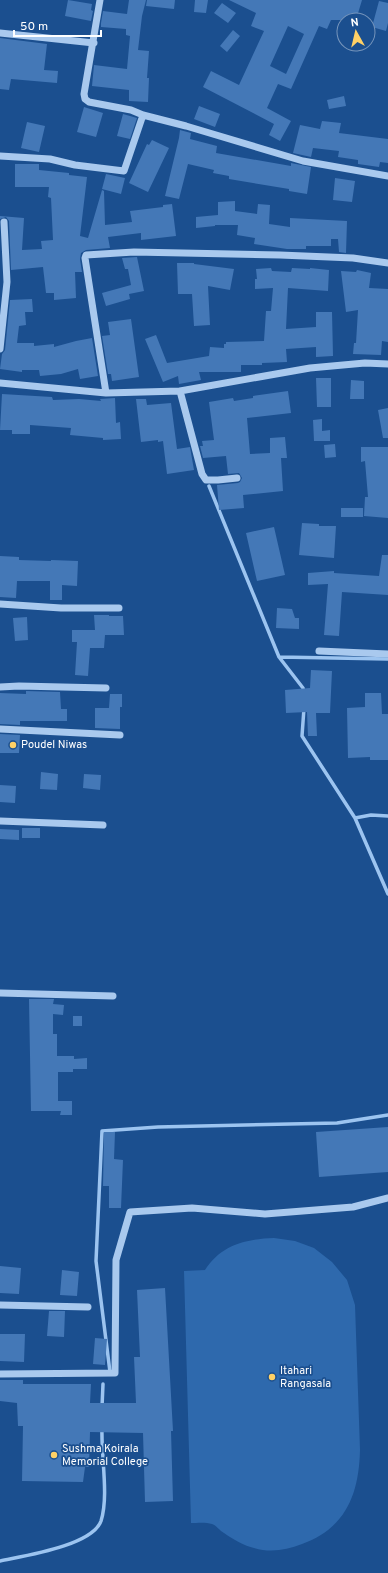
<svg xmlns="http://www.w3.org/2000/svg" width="388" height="1573" font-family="Overpass,sans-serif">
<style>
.green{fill:#2e69ad}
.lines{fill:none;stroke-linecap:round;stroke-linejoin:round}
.stream{stroke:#9cc4f0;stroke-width:3.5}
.building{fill:#4478b7;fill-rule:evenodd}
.minor{stroke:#a9c9ee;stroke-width:7}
.poi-dot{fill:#ffd166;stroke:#1b4f8f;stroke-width:1.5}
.labels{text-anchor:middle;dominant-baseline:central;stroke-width:3.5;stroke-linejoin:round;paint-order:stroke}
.poi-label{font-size:11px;fill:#fff;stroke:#1b4f8f;text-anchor:start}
</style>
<rect width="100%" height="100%" fill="#1b4f8f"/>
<path class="green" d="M274,1238l21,3 19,7 18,14 15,18 8,25 5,145c-1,44 -14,78 -58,94 -16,6 -31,9 -48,4 -9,-2 -22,-9 -30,-15 -4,-2 -8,-8 -12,-9 -6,-2 -15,-1 -21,-1l-7,-252 21,-1c16,-25 41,-31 69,-32z"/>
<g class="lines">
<path class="stream" d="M209,486l70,171 24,31 1,5
M279,657l109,2
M304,708l-2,28 53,82 33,76
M355,818l16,-3 17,1
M110,1372l-14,-111 6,-130 56,-4 179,-4 51,-8
M102,1407l1,-23
M0,1561c23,-5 92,-15 101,-40 8,-25 0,-64 1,-92"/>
</g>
<path class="building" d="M68,0l24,4 -1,6 2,1 -2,10 -26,-5z
M129,0h17l-4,16 -4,34 11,1 -2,27h2l-1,24 -19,-1v-11l-37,-4 2,-21 33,4 3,-33 -4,-1v-6l-25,-2v-4l2,-12 24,3z
M147,0h28l-1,9 -28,-3z
M195,0h13l-2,13 -12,-1z
M229,0h133l-6,20h-25l-4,9 -8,-3 -28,63 -13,-5 -11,24 24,13 -11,20 -11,-6 5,-11 -71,-37 8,-16 28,14 25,-54 -13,-5 5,-13zM288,26l16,8 -18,40 -16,-8z
M379,1l9,2v20l-2,8 -14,-4z
M222,3l14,10 -8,10 -14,-10z
M233,30l7,6 -13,16 -7,-6z
M0,38l47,6 -3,26 14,1 -1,12 -46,-4 -2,11 -9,-1z
M344,96l2,10 -17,3 -2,-9z
M199,106l21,8 -5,13 -21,-8z
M84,107l19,6 -7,24 -19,-5z
M123,114l14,4 -7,21 -13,-3z
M322,121l19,2 -2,10 49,6v24l-8,-1 -1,5 -21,-3v-4l-20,-3 1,-6 -26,-3 -2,9 -18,-4 7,-28 20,4z
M27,122l18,4 -6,26 -18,-4z
M180,130l11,3 -1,6 27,7 -1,7 75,13v-3l20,4 -4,27 -18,-3v-2l-60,-10v-3l-16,-3 1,-3 -26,-6 -9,35 -14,-3 14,-58z
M152,140l17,8 -21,44 -19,-9 18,-39 2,1z
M15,164h24v6l30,3v2l18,2 -7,59 8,2 14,-48 2,1 1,34 27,-3 -2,-11 33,-4v-2l9,-1 4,32 -35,4v-7l-33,4 2,11 -24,2 -5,3 -1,6 2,13h-7l1,26 -22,2v-7h-8l-3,-26 -32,3 -2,-49 -3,-4 -6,2v-3l24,2 -2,32 20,-1 -1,-8 12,-1 -2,-42 -3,-1 1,-10h-34z
M106,174l19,4 -4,16 -19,-5z
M335,178l20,3 -3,21 -19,-2z
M235,201v10l22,3 1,-10 12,1 -1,19 21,3v-9l57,3 -1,32 -7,-1 -1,-13h-7v7h-25v3h-19l-33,-5 1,-6 -18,-3 1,-10h-23v1l-19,2v-11l22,-2v-13z
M137,257l7,34 -15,3 1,5 -24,7 -4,-13 29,-8 -3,-16h-3l-3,-11z
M177,263h17v1l40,5 -4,21 -22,-4 2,39 -16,1 -2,-32h-14z
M271,268l1,3 19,1 1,-4 18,1v-1l19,2 -1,21 -40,-3 -2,41 30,-2v-15h16l1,44 -17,1v-10l-30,2 1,13 -25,1v2h-21v7h-42l2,8 -22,4 -1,-8 -15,6 -18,-43 11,-4 11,28 42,-7 1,-9 14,1v-4h2v-2l38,-1 2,-30h5l2,-23 -18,1v-10h2l-1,-10z
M357,270l14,3 -2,15 19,1v53l-6,-1 -1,14 -28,-1 1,-11h2l2,-33 -12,2 -5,-41 15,1z
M32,299l1,13h-8l1,13 -7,1 -2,17h17v3l20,-2v3l22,-6 16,-3 6,38 -18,3 -2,-10 -17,5 -21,2 -1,-6h-17v2l-22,-3 2,-15 3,-4 5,-50z
M131,319l8,58 -27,4 -1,-7h-3l-6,-38 8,-1 -2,-13z
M316,378h15v29h-14z
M351,380l13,1v18h-14z
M288,391l3,22 -44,5 3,36 20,-1v-15l15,-1 2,21h-6l2,33 -40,4 1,13 -25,2 -2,-25 21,-2 2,-1 2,-4 -3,-5 -11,1 -2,-18 -23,2 -3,-12h3l-1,-5 12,-1 -5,-38 24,-4 1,3 19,-3v-2z
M2,394l50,3 1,3 26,-1 22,2 -1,-2 15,-1 1,25 4,-1 1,17 -18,1v-2l-33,-3 1,-7 -41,-3v9h-18v-4h-12z
M136,399h10l1,6 24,-2 6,46 13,-2 4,23 -27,4 -4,-33 -5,1v-2l-17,2z
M388,408v30h-5l-5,-28z
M322,419v12l8,-1v11h-16l-1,-21z
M335,444l1,13 -11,1 -1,-13z
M361,447h27v71l-24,-2 1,-19h3l-3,-36 -4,1z
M341,508h22v9h-22z
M302,523l17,1v2h17l-2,32 -35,-3z
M274,527l11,48 -28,6 -11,-48z
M382,555h6v40l-46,-3 -3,44 -15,-1 4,-51 -20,1v-12l26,-2v2l45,3z
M0,556l19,1v3l32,1v-1l27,1 -1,25 -15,-1v15h-12v-19h-33l-1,17 -16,-1z
M277,608l15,1 3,9h4v11l-23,-1z
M94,615h15v1h14l1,19h-19l-1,13h-14l-2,28 -13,-1 2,-33h-5v-12h23z
M27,617l1,23 -13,1 -2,-23z
M311,670l21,1 -2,42h-14l1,23h-9l-1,-24 -21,1 -1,-23 25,-2z
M26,691l34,1 1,17h6v12h-47v4l-20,-1v-31l26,1z
M365,693h16l1,21h6v46h-18v-3l-22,1 -1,-50 18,-1z
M110,694h12v13h-2v22l-25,-1v-20h14z
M0,734l20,1 -1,18h-19z
M41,772l17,2 -1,16 -17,-1z
M84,774l17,1 -1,15 -17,-2z
M0,785l16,1 -1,17 -15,-1z
M22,828h18v10h-18z
M0,829l19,1v10l-19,-1z
M29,999h25l-1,5 11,1 -1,10 -10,-1v20h4v22h17v3l13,-1v11h-14v3h-15v29h14v14h-12l1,-4h-30z
M73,1016h9v10h-9z
M388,1127v45l-69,5 -3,-45z
M104,1132h11l-1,27 9,1 -2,48h-12v-22h-6z
M0,1266l21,2 -2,26 -19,-1z
M62,1270l17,2 -2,24 -17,-1z
M165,1288l8,143h-2l2,70 -28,1 -2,-69 -53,-1 -1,35h-4l-2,15 -61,-1 1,-55h-5l-1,-23 -17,-2v-21h23v4h68l-1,19h46l-2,-46h6l-3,-67z
M49,1311h16l-1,26 -17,-1z
M0,1334h25l-1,28 -24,-1z
M95,1338l12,1 -2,26 -12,-1z"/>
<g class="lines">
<path class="minor" d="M100,0l-16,94 1,5 4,3 42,8 12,5 43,11 117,35 85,15
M0,33l94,10
M0,156l50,3 25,6 49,6 19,-56
M0,349l7,-67 -3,-60
M0,383l106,10 74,-2 130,-23 55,-5 23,1
M180,391l22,83 4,6h12l19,-2
M106,393l-21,-135 1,-3 48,-3 146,3 73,3 35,5
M0,604l61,4h58
M319,651l69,3
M0,687l19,-1 87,2
M0,729l120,6
M0,821l103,4
M0,993l113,3
M0,1305l88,2
M0,1374l115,-1 1,-113 14,-48 62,-4 73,6 88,-7 35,-9"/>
</g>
<g class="poi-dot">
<circle cx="13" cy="745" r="4"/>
<circle cx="272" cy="1377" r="4"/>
<circle cx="54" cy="1455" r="4"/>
</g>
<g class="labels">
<g class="poi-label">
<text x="21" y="745">Poudel Niwas</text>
<text x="280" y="1371">Itahari<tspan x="280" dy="13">Rangasala</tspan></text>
<text x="62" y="1449">Sushma Koirala<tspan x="62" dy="13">Memorial College</tspan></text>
</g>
</g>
<g transform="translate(356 32) rotate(352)"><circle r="19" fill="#1b4f8f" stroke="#7695bc"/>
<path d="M0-3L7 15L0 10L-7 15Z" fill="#ffd166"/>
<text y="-6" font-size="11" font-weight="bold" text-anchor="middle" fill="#ffffff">N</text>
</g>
<path d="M14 30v6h87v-6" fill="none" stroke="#ffffff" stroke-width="2"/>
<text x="20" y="30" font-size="12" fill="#ffffff" stroke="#1b4f8f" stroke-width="3" paint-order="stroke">50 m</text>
</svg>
